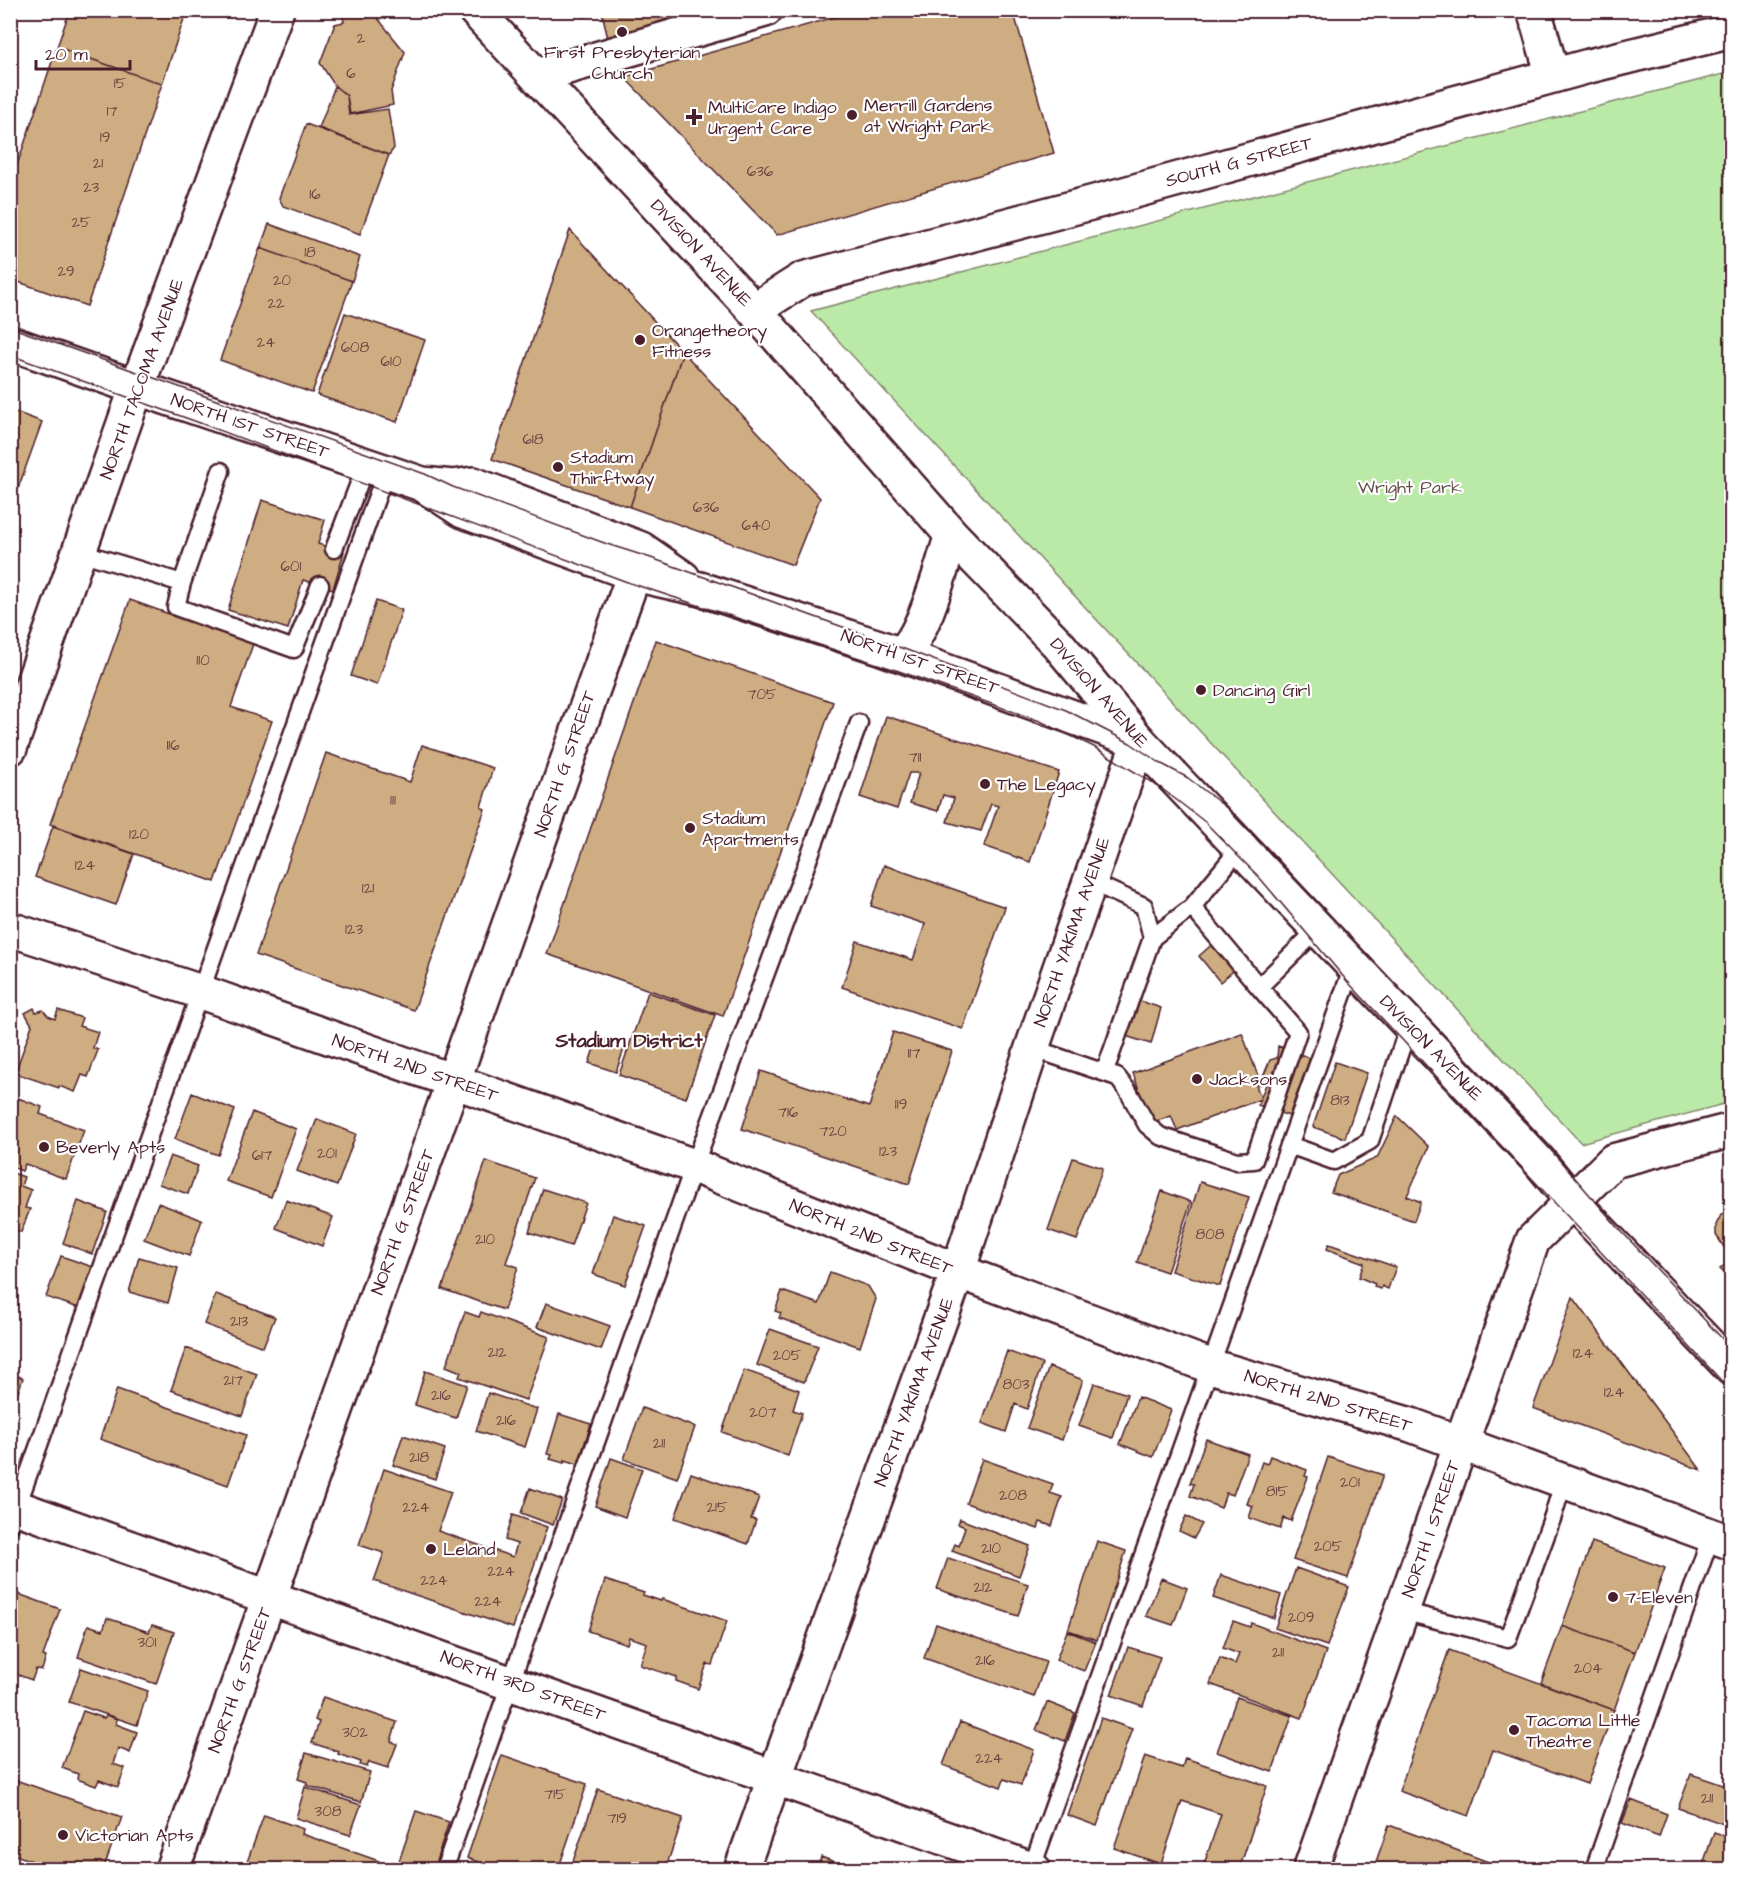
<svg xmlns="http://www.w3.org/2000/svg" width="1742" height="1880" font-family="'Architects Daughter',sans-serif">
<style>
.green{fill:#bbeaa8;stroke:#82846a;stroke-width:1.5}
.building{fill:#cfad82;stroke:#4a1f2b;stroke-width:1.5}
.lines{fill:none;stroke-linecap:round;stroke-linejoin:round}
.service-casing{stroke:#4a1f2b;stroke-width:21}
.minor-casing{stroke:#4a1f2b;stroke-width:38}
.tertiary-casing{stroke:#4a1f2b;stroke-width:38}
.secondary-casing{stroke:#4a1f2b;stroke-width:38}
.service{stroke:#fff;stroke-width:16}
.minor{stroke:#fff;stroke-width:33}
.tertiary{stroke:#fff;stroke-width:33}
.secondary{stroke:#fff;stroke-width:33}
.tram{stroke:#4a1f2b;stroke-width:1.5}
.poi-dot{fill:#4a1f2b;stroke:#fff;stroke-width:2}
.labels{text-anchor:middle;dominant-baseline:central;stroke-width:4.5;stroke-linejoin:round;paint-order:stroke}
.number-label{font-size:15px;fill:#6b4241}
.poi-label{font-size:18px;fill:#4a1f2b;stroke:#fff;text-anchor:start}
.street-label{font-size:18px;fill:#4a1f2b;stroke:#fff}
.park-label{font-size:18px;fill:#66524a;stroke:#fff}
.neighbourhood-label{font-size:20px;font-weight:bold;fill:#4a1f2b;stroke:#fff}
</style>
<rect width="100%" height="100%" fill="#fff"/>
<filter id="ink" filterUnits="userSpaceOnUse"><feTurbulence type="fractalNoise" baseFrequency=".0167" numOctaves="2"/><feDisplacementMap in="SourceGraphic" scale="12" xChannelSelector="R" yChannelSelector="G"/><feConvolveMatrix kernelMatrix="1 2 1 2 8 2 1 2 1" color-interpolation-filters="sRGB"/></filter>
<g filter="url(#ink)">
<path class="green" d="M1731,72v1030l-150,41 -770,-832z"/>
<path class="building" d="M70,10h117l-25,74 -105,-37z
M350,10h14l2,8 10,-2 29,36 -14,39 2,14 -43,9 -3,-18 -12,-10 -15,-23 15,-39 9,-2 -2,-10z
M581,10h110l-26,7 2,8 -59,14 -6,-27 -19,5z
M860,10h153l41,143 -277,82 -153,-158z
M57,47l105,37 -75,222 -77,-27v-93z
M335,86l12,10 2,19 39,-6 6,39 -5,7 -70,-27z
M306,124l83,31 -29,79 -77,-28 -4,-8z
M269,224l91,33 -8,24 -92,-33z
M570,230l113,122 -53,155 -138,-48z
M260,248l92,33 -40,112 -92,-33z
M345,313l80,27 -28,82 -80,-27z
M683,352l137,146 -27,67 -163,-58z
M10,410l32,12 -32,89z
M262,500l63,20 -7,24 26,8 -11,37 -30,-9 -15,49 -60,-19z
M130,600l123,44 -22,63 41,14 -57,161 -165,-58z
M376,601l26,9 -25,75 -26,-9z
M656,640l177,62 -110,314 -176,-62z
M886,716l173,56 -29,90 -46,-16 14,-40 -7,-2 -10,27 -34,-9 7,-24 -11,-3 -5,16 -28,-8 9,-30h-10l-12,36 -37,-12z
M422,745l71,23 -12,39 4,2 -71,201 -158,-55 70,-202 84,29z
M53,826l81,28 -18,51 -81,-28z
M884,865l121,42 -42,122 -121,-42 15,-46 56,19 12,-36 -54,-18z
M1225,933l23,26 -28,23 -21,-26z
M648,992l67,23 -29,83 -67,-23z
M1128,997l33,11 -10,36 -32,-10z
M34,1008l2,4 7,-2 5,6 7,3 3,-9 24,8 -3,8 19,6 -5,16 5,2 -10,27 -6,-2 -7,17 -16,-6v2l-44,-15 17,-48 -7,-12z
M893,1032l59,19 -43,133 -167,-55 19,-58 108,36z
M1242,1033l19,51 -5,1 5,14 -84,31 -6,-14 -20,7 -18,-50z
M598,1037l27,9 -9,26 -27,-9z
M1278,1046l32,12 -21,58 -31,-11 10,-26 -5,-2 7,-17 7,-2z
M1335,1062l32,11 -22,65 -32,-11z
M192,1093l43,17 -17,45 -43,-16z
M18,1098l24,9 -2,7 44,16 -18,49 -41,-15 -3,7 -12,-5v-62l5,2z
M252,1112l44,17 -25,68 -45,-16z
M1397,1116l32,31 -22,49 14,6 -7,19 -83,-29 7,-17 39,-17z
M317,1119l39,15 -19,52 -40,-15z
M170,1156l28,10 -10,28 -29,-10z
M1073,1158l30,10 -26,72 -29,-10z
M486,1161l49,17 -29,85 12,4 -14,43 -62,-21z
M10,1172l14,5 -3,9 10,4 -6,18 5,1 -9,23 -11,-3z
M1200,1182l49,15 -29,89 -49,-15z
M543,1189l43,14 -15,43 -42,-14z
M1162,1191l29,11 -24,70 -30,-10z
M286,1200l47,17 -11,29 -46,-18z
M78,1201l29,11 -15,42 -29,-11z
M158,1203l44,17 -13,36 -45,-17z
M1731,1210h1v42l-6,-2 -10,-15v-10l5,-10z
M613,1215l33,11 -21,59 -32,-11z
M1329,1244l67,23 -8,22 -6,-3 -1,3 -7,-2 1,-3 -16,-7 5,-14 -37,-14z
M61,1256l32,11 -14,41 -33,-11z
M139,1257l39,11 -10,35 -39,-11z
M1732,1260v20l-12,-11z
M830,1272l38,14 8,13 -16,48 -81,-29 2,-5 -6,-2 7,-20 37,13z
M216,1294l59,23 -12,30 -59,-23z
M1573,1297l128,173 -168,-62z
M546,1303l64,23 -9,24 -64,-23z
M465,1312l14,5 2,-5 68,25 -23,63 -67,-23 2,-5 -15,-6z
M770,1329l48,17 -14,36 -47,-17z
M186,1348l71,26 -15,42 -71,-26z
M1007,1351l35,13 -15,45 -12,-5 -9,28 -24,-9z
M1049,1367l34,13 -21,60 -35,-12z
M744,1370l55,20 -6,20 9,3 -14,43 -66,-24z
M425,1371l42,14 -11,33 -41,-13z
M10,1373l13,5 -10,29 -3,-1z
M1094,1383l33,11 -14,44 -34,-12z
M117,1389l129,46 -18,50 -128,-46z
M488,1393l49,16 -12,38 -49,-16z
M1138,1397l33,13 -18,47 -33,-13z
M642,1408l53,19 -18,51 -53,-19z
M559,1414l32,10 -13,40 -13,-4 -1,3 -14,-4 2,-4 -5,-1z
M403,1435l42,14 -10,30 -42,-14z
M1206,1439l42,15 -15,41 -7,-2 -5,15 -31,-12 4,-12 -4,-1z
M1270,1456l37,14 -2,6 3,1 -17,44 -7,-3 -4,11 -31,-11 4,-12 -6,-2 15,-42 5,2z
M1328,1457l55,18 -35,103 -55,-18z
M611,1458l31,11 -17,48 -30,-11z
M982,1459l71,25 -3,9 12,4 -10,29 -12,-4 -2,7 -72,-26z
M384,1469l67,23 -13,39 75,26 4,-13 -12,-4 8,-25 34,12 -34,101 -139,-47 10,-28 -25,-8z
M691,1473l68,24 -8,22 5,1 -8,24 -73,-26z
M530,1488l32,12 -9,25 -32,-12z
M1186,1516l16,8 -8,14 -15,-7z
M960,1519l70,27 -11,30 -67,-25 3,-7 4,2 6,-19 -7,-3z
M1097,1541l29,10 -29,89 -29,-10z
M1592,1542l73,26 -30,84 -73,-26z
M948,1558l80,26 -10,32 -81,-27z
M1296,1568l53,19 -22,59 -52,-18z
M1221,1575l60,20 -7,23 -61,-20z
M1161,1578l26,10 -14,37 -27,-9z
M605,1580l39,13 -1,2 18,6 1,-2 65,22 -15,44 -5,-1 -9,25 -22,-8v-4l-36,-12 7,-22 -18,-6 -2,7 -39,-13z
M10,1591l50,18 -17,47 3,1 -4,13 -6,-1 -4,11 -22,-8z
M107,1618l42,14 3,-7 22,7 -18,52 -78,-27 10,-32 15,5z
M1233,1621l17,6 1,-4 75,28 -24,67 -92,-34 10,-26 15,6 4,-10 -16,-6z
M936,1624l110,38 -12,35 -110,-39z
M1562,1626l73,26 -21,58 -73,-27z
M1067,1631l29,11 -12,29 -28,-11z
M1128,1647l32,10 -17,49 -32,-11z
M1449,1650l165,60 -27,74 -94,-34 -24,66 -70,-25z
M81,1668l67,23 -11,34 -68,-23z
M323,1697l74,25 -6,19 6,3 -9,24 -19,-6 -2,5 -7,-2 1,-3 -23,-8 1,-2 -27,-9 7,-21 -4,-2z
M1237,1697l55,19 -20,56 -55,-20z
M1047,1702l28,11 -10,28 -29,-11z
M83,1711l21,7 2,-3 11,4 -1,5 21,8 -7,21 -12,-5 -5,16 12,4 -7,19 -19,-7 -3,6 -19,-7 1,-5 -16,-6z
M1101,1718l31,11 -35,97 -30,-11z
M960,1722l74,28 -13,35 -17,-6 -3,8 -58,-22z
M306,1753l64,19 -9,30 -55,-17 1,-3 -9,-3z
M502,1755l85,29 -29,86h-57l-34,-12z
M1145,1756l37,12 3,-10 82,28 -28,84h-37l19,-56 -39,-13 -21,63 -47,-16z
M1691,1774l41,14v39l-54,-19z
M10,1778l112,39 -19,53h-46l-47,-17z
M305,1787l56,18 -11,30 -54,-17z
M598,1789l85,29 -18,52h-95z
M1631,1800l36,14 -8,23 -37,-14z
M416,1811l33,11 -16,48h-37z
M264,1815l39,14 -1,5 77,27 -3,9h-91l-11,-4 -1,4h-6l-20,-8z
M1389,1825l121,45h-137z
M1714,1832l18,6v32h-31z
M821,1857l37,13h-41z"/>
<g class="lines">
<defs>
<path id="service" d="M334,549l32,-84
M80,552l102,31 39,-112
M182,583l-6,24 118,42 26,-64
M1241,847l-49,60 67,80
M1089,881l55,25 8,32
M1032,1048l85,29 11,14 19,34 13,11 77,25 17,-1 44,-128 -39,-45 59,-58
M1105,1071l47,-133 40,-31
M1289,1145l45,16 36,-20 39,-116
M10,1526l376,-1055
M1402,1611l106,27 45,-122 10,-33
M444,1870l250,-704 165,-443
M1031,1870l322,-904
M1594,1870l117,-334"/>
<path id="minor" d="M1534,10l19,66
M537,76l228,-66
M754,310l49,-31 303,-80 483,-133 143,-35
M10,929l191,63 493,174 264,105 252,95 201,59 321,118
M10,1505l1024,365
M172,1870l462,-1296
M741,1870l217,-599 74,-223 107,-307"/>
<path id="tertiary" d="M10,343l128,45 284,96 41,27 171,63 66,15 179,58 260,94
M422,484l31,3 20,-3 168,65 42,29
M10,748l123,-350 144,-388"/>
<path id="secondary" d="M475,10l279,300 198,225 106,109 81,97 400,420 33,40 160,168
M900,654c24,-15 42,-90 52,-119
M1310,1870l223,-630 80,-79 119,-31"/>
</defs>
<use href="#service" class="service-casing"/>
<use href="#minor" class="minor-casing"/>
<use href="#tertiary" class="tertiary-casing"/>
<use href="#secondary" class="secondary-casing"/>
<use href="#service" class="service"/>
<use href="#minor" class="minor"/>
<use href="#tertiary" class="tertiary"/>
<use href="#secondary" class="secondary"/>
<path class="tram" d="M10,327l415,147 28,13 154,57 44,14 256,92 159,60 64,33 30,20 28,15 49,38 311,331 75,86 109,116
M10,355l190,68 430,160 266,87 144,51 54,26 67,41 44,34 31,32 23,23 88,104 385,411"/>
</g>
</g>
<g class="poi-dot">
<circle cx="622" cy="32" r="6"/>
<circle cx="852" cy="115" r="6"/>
<path d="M691 108h6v6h6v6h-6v6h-6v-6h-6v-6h6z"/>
<circle cx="640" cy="340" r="6"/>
<circle cx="558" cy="467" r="6"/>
<circle cx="1201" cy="690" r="6"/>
<circle cx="985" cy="784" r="6"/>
<circle cx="690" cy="828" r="6"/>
<circle cx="1197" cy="1079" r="6"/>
<circle cx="44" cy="1147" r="6"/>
<circle cx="431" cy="1549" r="6"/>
<circle cx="1613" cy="1597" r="6"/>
<circle cx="1514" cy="1730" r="6"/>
<circle cx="63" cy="1835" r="6"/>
</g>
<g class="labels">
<g class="number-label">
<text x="361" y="38">2</text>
<text x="351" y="73">6</text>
<text x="120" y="83">15</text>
<text x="112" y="111">17</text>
<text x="105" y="137">19</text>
<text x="98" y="163">21</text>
<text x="760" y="171">636</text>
<text x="91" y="187">23</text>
<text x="315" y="194">16</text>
<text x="81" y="222">25</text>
<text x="310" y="252">18</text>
<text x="66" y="271">29</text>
<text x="282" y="280">20</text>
<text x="276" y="303">22</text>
<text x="266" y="342">24</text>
<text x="355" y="347">608</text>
<text x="391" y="361">610</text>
<text x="533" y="439">618</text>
<text x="706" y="507">636</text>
<text x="756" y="525">640</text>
<text x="291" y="566">601</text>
<text x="203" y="660">110</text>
<text x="762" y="694">705</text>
<text x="173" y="745">116</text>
<text x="915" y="757">711</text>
<text x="393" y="800">111</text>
<text x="139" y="834">120</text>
<text x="85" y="865">124</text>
<text x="368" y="888">121</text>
<text x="354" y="929">123</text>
<text x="914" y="1053">117</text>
<text x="1340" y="1100">813</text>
<text x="901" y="1104">119</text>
<text x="788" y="1112">716</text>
<text x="833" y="1131">720</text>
<text x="888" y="1151">123</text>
<text x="327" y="1153">201</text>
<text x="262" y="1155">617</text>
<text x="1210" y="1234">808</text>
<text x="485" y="1239">210</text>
<text x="239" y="1321">213</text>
<text x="497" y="1352">212</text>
<text x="1583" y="1353">124</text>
<text x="787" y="1355">205</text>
<text x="233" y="1380">217</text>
<text x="1016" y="1384">803</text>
<text x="1614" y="1392">124</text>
<text x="441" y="1395">216</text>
<text x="763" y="1412">207</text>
<text x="506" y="1420">216</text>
<text x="659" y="1443">211</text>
<text x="419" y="1457">218</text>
<text x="1350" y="1482">201</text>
<text x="1277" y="1491">815</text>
<text x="1013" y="1495">208</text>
<text x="416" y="1507">224</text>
<text x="717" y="1507">215</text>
<text x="1328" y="1546">205</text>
<text x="991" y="1548">210</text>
<text x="501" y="1571">224</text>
<text x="434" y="1580">224</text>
<text x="983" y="1587">212</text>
<text x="488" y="1601">224</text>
<text x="1301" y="1617">209</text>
<text x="147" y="1642">301</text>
<text x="1278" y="1652">211</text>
<text x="985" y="1660">216</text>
<text x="1588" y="1668">204</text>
<text x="355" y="1732">302</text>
<text x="989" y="1758">224</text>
<text x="555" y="1794">715</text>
<text x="1707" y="1798">211</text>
<text x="328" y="1811">308</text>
<text x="617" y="1818">719</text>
</g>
<g class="poi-label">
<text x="622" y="52" text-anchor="middle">First Presbyterian<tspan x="622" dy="21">Church</tspan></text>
<text x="864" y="105">Merrill Gardens<tspan x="864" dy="21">at Wright Park</tspan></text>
<text x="708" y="107">MultiCare Indigo<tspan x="708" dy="21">Urgent Care</tspan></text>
<text x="652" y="330">Orangetheory<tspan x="652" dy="21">Fitness</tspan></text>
<text x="570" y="457">Stadium<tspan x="570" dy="21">Thirftway</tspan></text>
<text x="1213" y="690">Dancing Girl</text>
<text x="997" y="784">The Legacy</text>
<text x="702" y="818">Stadium<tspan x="702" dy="21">Apartments</tspan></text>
<text x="1209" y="1079">Jacksons</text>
<text x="56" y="1147">Beverly Apts</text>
<text x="443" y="1549">Leland</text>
<text x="1625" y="1597">7-Eleven</text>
<text x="1526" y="1720">Tacoma Little<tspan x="1526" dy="21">Theatre</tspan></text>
<text x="75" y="1835">Victorian Apts</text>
</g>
<g class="street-label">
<text transform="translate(1239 162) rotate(-15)">SOUTH G STREET</text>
<text transform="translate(701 253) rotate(47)">DIVISION AVENUE</text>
<text transform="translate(142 379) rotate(-70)">NORTH TACOMA AVENUE</text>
<text transform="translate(250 426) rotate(19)">NORTH 1ST STREET</text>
<text transform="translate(920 662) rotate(19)">NORTH 1ST STREET</text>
<text transform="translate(1099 693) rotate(49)">DIVISION AVENUE</text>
<text transform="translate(565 764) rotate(-71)">NORTH G STREET</text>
<text transform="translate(1072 932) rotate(-71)">NORTH YAKIMA AVENUE</text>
<text transform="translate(1431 1048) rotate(46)">DIVISION AVENUE</text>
<text transform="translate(415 1068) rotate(19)">NORTH 2ND STREET</text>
<text transform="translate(403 1222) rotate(-70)">NORTH G STREET</text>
<text transform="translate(871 1237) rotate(22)">NORTH 2ND STREET</text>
<text transform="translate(914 1392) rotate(-70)">NORTH YAKIMA AVENUE</text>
<text transform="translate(1328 1401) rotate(17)">NORTH 2ND STREET</text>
<text transform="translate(1431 1529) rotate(-71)">NORTH I STREET</text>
<text transform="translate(240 1680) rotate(-70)">NORTH G STREET</text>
<text transform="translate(523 1686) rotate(20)">NORTH 3RD STREET</text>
</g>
<g class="park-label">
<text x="1410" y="487">Wright Park</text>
</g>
<g class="neighbourhood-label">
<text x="629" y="1041">Stadium District</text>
</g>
</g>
<rect width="1742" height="1880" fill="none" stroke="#fff" stroke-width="36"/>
<rect x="18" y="18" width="1706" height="1844" fill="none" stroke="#4a1f2b" stroke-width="2" filter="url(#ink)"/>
<path d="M36 60v9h94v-9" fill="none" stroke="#4a1f2b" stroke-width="3"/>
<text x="45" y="60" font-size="18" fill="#4a1f2b" stroke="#ffffff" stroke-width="4.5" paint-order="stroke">20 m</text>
</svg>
